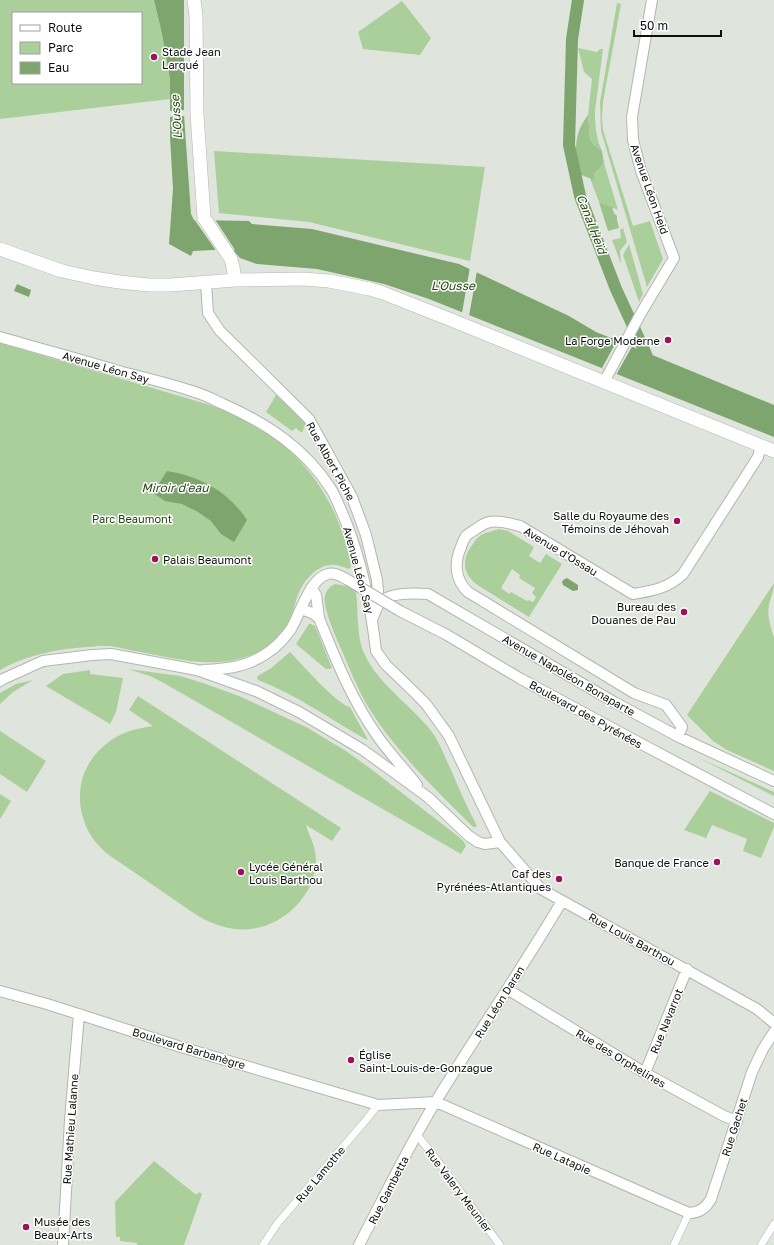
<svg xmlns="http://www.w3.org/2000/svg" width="774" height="1245" font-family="'Golos Text',sans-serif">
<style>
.green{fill:#aacf9b;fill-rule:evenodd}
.forest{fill:#9bc28b}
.water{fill:#7fa56f}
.pier{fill:#dfe5dd}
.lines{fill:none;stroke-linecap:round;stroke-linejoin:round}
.canal{stroke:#7fa56f;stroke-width:12}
.pedestrian-casing{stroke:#b1b6af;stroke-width:8}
.minor-casing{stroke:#b1b6af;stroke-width:12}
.secondary-casing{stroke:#b1b6af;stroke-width:14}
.pedestrian{stroke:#fff;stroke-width:7}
.minor{stroke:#fff;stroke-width:10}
.secondary{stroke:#fff;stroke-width:13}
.minor-bridge-casing{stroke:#b1b6af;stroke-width:12;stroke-linecap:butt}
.minor-bridge{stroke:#fff;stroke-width:10}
.poi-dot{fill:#9d105e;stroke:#fff;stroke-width:1.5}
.labels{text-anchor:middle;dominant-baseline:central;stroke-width:3;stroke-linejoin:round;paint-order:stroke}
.poi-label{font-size:11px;fill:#0d0f0c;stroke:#fff;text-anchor:start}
.street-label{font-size:11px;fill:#0d0f0c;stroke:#fff}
.park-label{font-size:11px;fill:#22460e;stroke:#fff}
.water-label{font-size:12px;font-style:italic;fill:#244810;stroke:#fff}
</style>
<rect width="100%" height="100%" fill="#dfe5dd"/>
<path class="green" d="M0,0h154l8,34 8,45v20l-170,20zM13,13h128v70h-128z
M402,1l29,37 -11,17 -57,-6 -5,-17z
M617,3l4,1 -18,98 -1,15 1,13 30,96 17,-5 13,38 -16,28 -46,-156 -1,-29z
M578,48l19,4 3,-3h3l-8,62c0,14 1,27 7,40l-9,-7 -3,-5 -2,-24 4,-36 -8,-7z
M214,151l271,16 -15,94 -161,-39 -90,-9z
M604,163l14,47 -19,-8 -9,-24 4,2v-6z
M623,228l4,14 -7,9 1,13 -9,-24 9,-2 -1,-8z
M629,244l14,50 -4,8 -16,-47z
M0,343l220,65c10,5 20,9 30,14 44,24 76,63 92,110 4,11 8,24 9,35l-3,2c-5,-2 -11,-5 -17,-4 -16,1 -29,18 -34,32 -3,10 -5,21 -11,31 -12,16 -27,26 -47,31 -36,9 -74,-3 -110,-9 -8,-2 -16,-4 -24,-4 -6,-1 -12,1 -18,1 -30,2 -61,8 -87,23z
M276,395l30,27 -4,11 -6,-5 -4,3 -26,-19z
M499,529l9,2 26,16 -5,9 11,7 6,-9 16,10 -33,53 -50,-31c-17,-11 -18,-27 -6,-42 2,-4 5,-7 8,-9 6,-3 12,-4 18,-6zM512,569l8,6 -1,3 16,10 -3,5 4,4 -3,5 -5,-2 -1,1 -16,-9 -2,2 -8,-6z
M774,583c0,7 -2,11 -4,18 -4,13 0,24 4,36v134l-47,-21 -14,-9 -26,-26z
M335,584l12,2 9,5c2,16 1,33 4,49 6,36 50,63 72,92 8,11 13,26 19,38 8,19 16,37 26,56l-2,1h-2c-36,-36 -73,-71 -101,-114 -11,-17 -19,-36 -27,-55 -5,-12 -11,-24 -15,-36 -4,-13 -12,-30 5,-38z
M309,624h2l4,2 17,42 -2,1h-4l-30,-25z
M290,652c11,11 47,53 60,55l18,33 -3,-1c-35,-20 -68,-44 -107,-59l-1,-3 2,-2 11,-6z
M128,669l52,7 26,8 33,12 67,31 40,24 25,18 88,68 5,5 2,4 -5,8 -299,-172 -12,-6z
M90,670v4l33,4 -7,34 -6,12 -64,-38 17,-12z
M33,680l-20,12 -13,12v-11l16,-9z
M138,696l203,132 -9,13 -26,-16c2,7 6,15 8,22 6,22 -3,43 -18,59 -24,24 -55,30 -86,16 -16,-7 -30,-19 -44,-28 -20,-14 -40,-27 -60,-41 -6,-6 -12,-12 -16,-19 -4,-6 -6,-13 -8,-20 -8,-32 7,-62 36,-78 11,-6 23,-8 35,-10l-24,-16z
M0,731l46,30 -19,31 -27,-18z
M697,757l77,35v4z
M710,791l64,32v4l-13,31 -18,-7 4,-12 -35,-14 -6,13 -22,-8z
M0,794l11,7 -11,18z
M154,1161l41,33h3l1,-2 3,2 -18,51h-47v-2l-17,-2v-4h-4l-1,-35z"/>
<path class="forest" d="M588,115l2,24 3,5 9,7 2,12 -10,11v6l-15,-6c-4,-24 -6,-39 9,-59z
M599,202l13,5 2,6 3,3v4l2,8 -11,3z"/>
<path class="water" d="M154,0h30v115l7,99 3,6 55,1 3,3 60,5 147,35 110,52 27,16 15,6 6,-1 -1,3 158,65v32l-345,-138 -45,-15 -67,-15 -60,-5 -17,-6 -8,-9 -39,2 -2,5 -22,-12 4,-55 -3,-52v-58l-8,-45z
M17,284l14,6 -2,7 -15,-6z
M167,471c32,5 61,20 80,49l-13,22 -13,-8 -10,-13 -13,-9 -16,-8 -17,-3 -12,-8z
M567,578l11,7v5l-5,1 -10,-6 -1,-3 1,-2z"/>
<path class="pier" d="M186,110v6l-18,1v-6z
M214,218l21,32 -18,2 -23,-33z
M470,267l7,4 -8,45 -7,-3z
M619,337l-1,2 15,6 -17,30 -14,-7z"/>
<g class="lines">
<path class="canal" d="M578,0l-6,39 -3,106 11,51 36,93 29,63 6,15"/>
<defs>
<path id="pedestrian" d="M417,1135l20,25 63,85
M263,1245l14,-21 89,-104 12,-15
M674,1245l15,-32
M761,1245l13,-21"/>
<path id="minor" d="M206,283l2,30 12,18 89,88 43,78 14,38 11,45 2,24
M0,337c41,12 82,23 122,35 25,6 49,12 73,20 10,3 19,8 28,12 43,19 82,44 108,85 6,10 10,22 15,33 16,41 25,85 30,129l10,14 27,26 13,13 23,32 51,106 41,47 216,120 17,14
M604,382l37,-69 33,-55 -33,-87 -8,-31 -1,-23 20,-117
M311,588l5,7 3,23
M301,609l11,4 7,5c16,40 32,80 57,116 12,18 28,34 41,51
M400,611l47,24 74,44 128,69 125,66
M372,620c2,-5 4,-11 7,-16 8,-12 35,-11 49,-10l186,108 65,35 95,44
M203,670c25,-1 46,-3 67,-19 7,-5 16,-15 21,-22 9,-15 19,-51 37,-55 7,-2 14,3 20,6
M0,681l3,-2 40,-18 49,-6 19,-1 86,16 59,21 43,21 64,38 36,26 30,22 40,38 9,6 7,2 15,-2
M678,736l4,-9 -16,-22 -32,-12 -166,-101c-13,-12 -14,-29 -7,-45 1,-3 3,-8 5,-11 3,-3 7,-5 10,-7 4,-3 9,-6 14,-7 10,-2 21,2 30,4l113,68c19,-3 36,-6 50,-20l75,-117 3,-11
M507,989l138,84 79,43 13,5
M0,991l47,13 134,43 197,58 58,-3 253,111c10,0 17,-5 22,-14l41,-127 11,-23 11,-17
M645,1073l42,-104
M63,1245l7,-125 9,-106
M359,1245c25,-48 49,-98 77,-144 41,-67 86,-132 126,-200"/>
<path id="secondary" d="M194,0l2,16 1,98 7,104 27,41 2,8 2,13
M0,249l62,22 32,7 25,4 30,3h22l64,-5 69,-1 25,2 41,8 13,4 66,26 325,132"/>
</defs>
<use href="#pedestrian" class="pedestrian-casing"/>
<use href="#minor" class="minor-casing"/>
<use href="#secondary" class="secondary-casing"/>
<use href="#pedestrian" class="pedestrian"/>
<use href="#minor" class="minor"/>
<use href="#secondary" class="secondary"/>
<defs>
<path id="minor-bridge" d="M348,580l52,31"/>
</defs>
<use href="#minor-bridge" class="minor-bridge-casing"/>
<use href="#minor-bridge" class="minor-bridge"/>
</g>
<g class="poi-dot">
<circle cx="154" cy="57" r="4"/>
<circle cx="668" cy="340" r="4"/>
<circle cx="677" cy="521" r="4"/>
<circle cx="155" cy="559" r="4"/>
<circle cx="684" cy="612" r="4"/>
<circle cx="717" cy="862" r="4"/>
<circle cx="241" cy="872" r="4"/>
<circle cx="559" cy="879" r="4"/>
<circle cx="351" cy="1060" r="4"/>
<circle cx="26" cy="1227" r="4"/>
</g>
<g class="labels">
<g class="poi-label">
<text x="162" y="51">Stade Jean<tspan x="162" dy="13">Larqué</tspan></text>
<text x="660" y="340" text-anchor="end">La Forge Moderne</text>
<text x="669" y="515" text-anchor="end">Salle du Royaume des<tspan x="669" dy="13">Témoins de Jéhovah</tspan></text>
<text x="163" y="559">Palais Beaumont</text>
<text x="676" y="606" text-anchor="end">Bureau des<tspan x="676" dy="13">Douanes de Pau</tspan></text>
<text x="709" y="862" text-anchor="end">Banque de France</text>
<text x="249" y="866">Lycée Général<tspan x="249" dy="13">Louis Barthou</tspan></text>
<text x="551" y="873" text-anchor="end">Caf des<tspan x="551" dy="13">Pyrénées-Atlantiques</tspan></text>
<text x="359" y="1054">Église<tspan x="359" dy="13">Saint-Louis-de-Gonzague</tspan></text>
<text x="34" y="1221">Musée des<tspan x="34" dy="13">Beaux-Arts</tspan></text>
</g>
<g class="street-label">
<text transform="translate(650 189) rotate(71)">Avenue Léon Heid</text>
<text transform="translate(106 367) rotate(16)">Avenue Léon Say</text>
<text transform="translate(331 461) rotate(61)">Rue Albert Piche</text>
<text transform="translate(561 551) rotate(31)">Avenue d'Ossau</text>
<text transform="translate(359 570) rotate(75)">Avenue Léon Say</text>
<text transform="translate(569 675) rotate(30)">Avenue Napoléon Bonaparte</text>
<text transform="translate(586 714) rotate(29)">Boulevard des Pyrénées</text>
<text transform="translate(632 939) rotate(29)">Rue Louis Barthou</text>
<text transform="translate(499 1002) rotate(-58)">Rue Léon Daran</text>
<text transform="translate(666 1021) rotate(-68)">Rue Navarrot</text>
<text transform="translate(189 1048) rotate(17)">Boulevard Barbanègre</text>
<text transform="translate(621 1058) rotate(31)">Rue des Orphelines</text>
<text transform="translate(734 1127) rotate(-72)">Rue Gachet</text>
<text transform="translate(70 1129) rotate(-86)">Rue Mathieu Lalanne</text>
<text transform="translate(562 1158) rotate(24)">Rue Latapie</text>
<text transform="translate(320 1174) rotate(-50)">Rue Lamothe</text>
<text transform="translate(388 1190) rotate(-63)">Rue Gambetta</text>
<text transform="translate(459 1190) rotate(53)">Rue Valery Meunier</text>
</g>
<g class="park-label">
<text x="132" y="518">Parc Beaumont</text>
</g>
<g class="water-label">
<text transform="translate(176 117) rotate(-94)">L'Ousse</text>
<text transform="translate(592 224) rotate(69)">Canal Heïd</text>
<text x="453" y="285">L'Ousse</text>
<text x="175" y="487">Miroir d'eau</text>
</g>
</g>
<rect x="12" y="12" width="130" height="72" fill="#ffffff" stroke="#9e9f9e"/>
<rect x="20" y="25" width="20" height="6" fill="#ffffff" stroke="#9e9f9e"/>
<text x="48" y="32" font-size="12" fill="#0d0f0c">Route</text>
<rect x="20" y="42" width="20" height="12" fill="#aacf9b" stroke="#9e9f9e"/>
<text x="48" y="52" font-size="12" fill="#0d0f0c">Parc</text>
<rect x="20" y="62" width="20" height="12" fill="#7fa56f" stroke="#9e9f9e"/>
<text x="48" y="72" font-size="12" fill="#0d0f0c">Eau</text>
<path d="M634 30v6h87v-6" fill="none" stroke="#0d0f0c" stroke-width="2"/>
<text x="640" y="30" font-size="12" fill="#0d0f0c" stroke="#ffffff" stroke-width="3" paint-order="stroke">50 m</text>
</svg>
